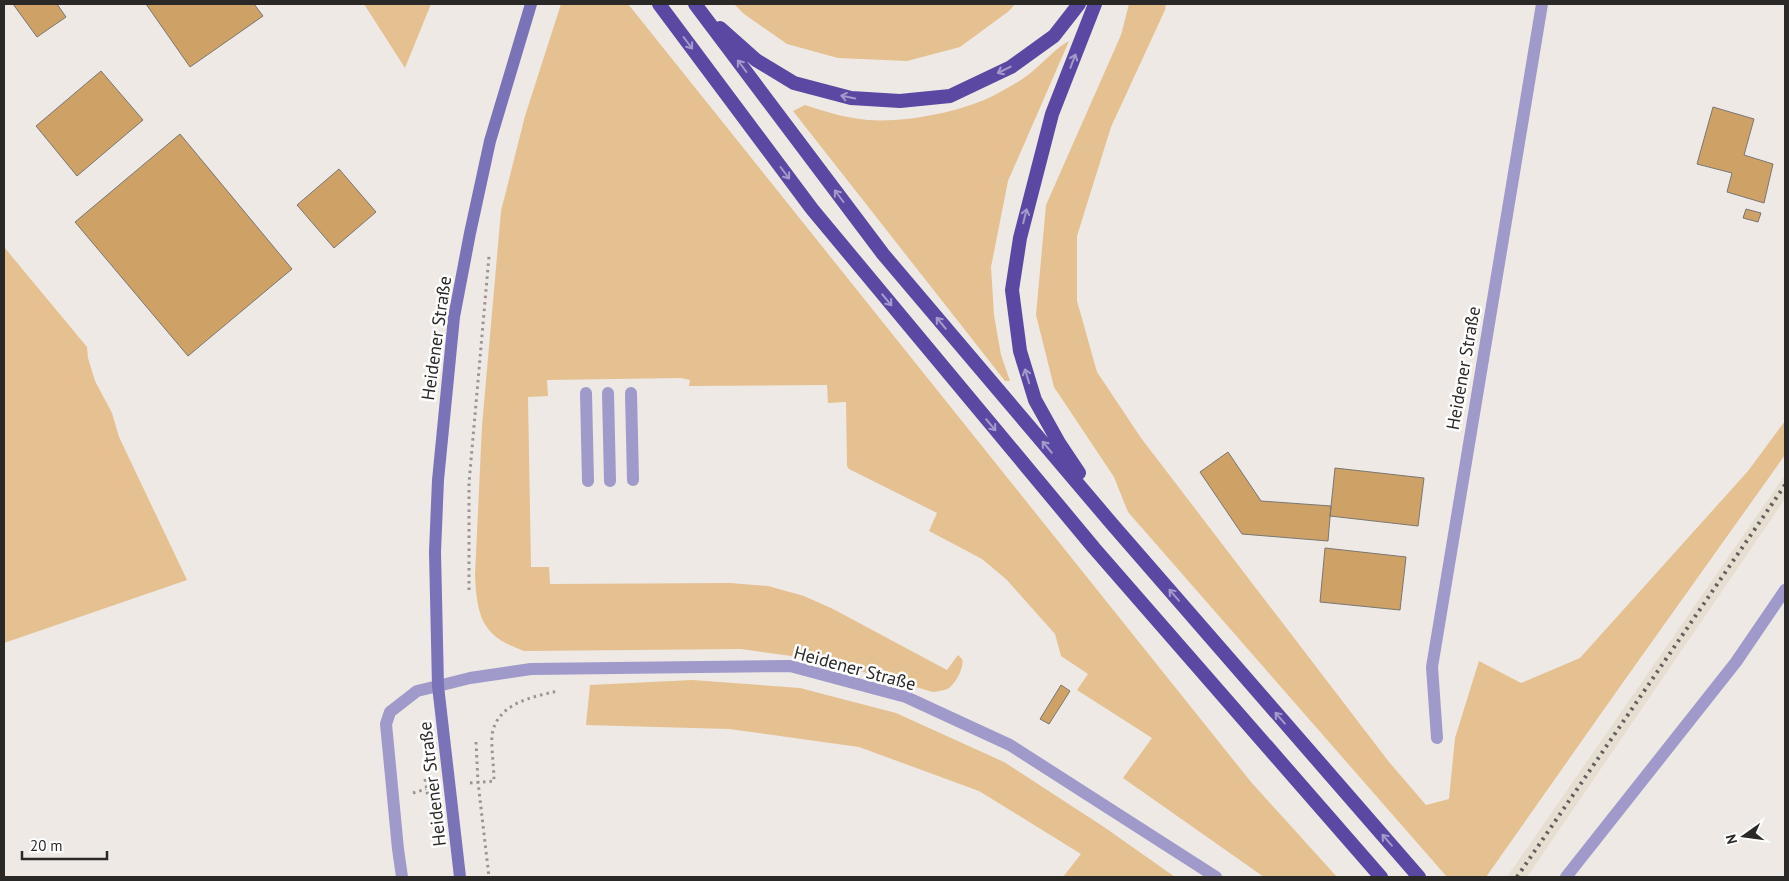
<svg xmlns="http://www.w3.org/2000/svg" width="1789" height="881" font-family="'PT Sans',sans-serif">
<style>
.built{fill:#e7ded2}
.green{fill:#e5c091}
.building{fill:#cea167;stroke:#7a7672}
.lines{fill:none;stroke-linecap:round;stroke-linejoin:round}
.path{stroke:#999592;stroke-width:3;stroke-dasharray:2.5 4;stroke-linecap:butt}
.service{stroke:#9f9aca;stroke-width:12}
.minor{stroke:#9f9aca;stroke-width:12}
.secondary{stroke:#7b73b7;stroke-width:12}
.trunk{stroke:#5a48a2;stroke-width:14}
.rail{stroke:#62605d;stroke-width:4;stroke-dasharray:2.5 5;stroke-linecap:butt}
.oneway{stroke:#a49acc}
.labels{text-anchor:middle;dominant-baseline:central;stroke-width:5;stroke-linejoin:round;paint-order:stroke}
.street-label{font-size:18px;fill:#2a2927;stroke:#fff}
</style>
<rect width="100%" height="100%" fill="#eee9e4"/>
<path class="built" d="M1785,475v24l-258,378h-20z"/>
<path class="green" d="M364,4h67l-26,64z
M561,4h67l623,778 86,95h-73l-141,-99 29,-40 -75,-48 11,-16 -27,-18 -6,-22 -48,-54 -25,-21 -53,-28 8,-18 -88,-44 -2,-3 -1,-64 -18,1 -1,-18 -138,1 1,-6 -9,-2 -134,2 1,16 -20,1 3,170h18l1,17 180,-1 38,3 36,10 29,13 114,61 11,-15 4,4c3,7 -6,24 -13,29 -5,3 -11,3 -16,4l-112,-32 -80,-11 -217,2c-12,-5 -26,-10 -34,-20 -13,-14 -14,-38 -15,-56l7,-149 19,-215 24,-95z
M734,4h281l-6,7 -49,36 -53,14 -69,-3 -51,-14 -43,-30z
M1129,4h37l-1,6 -54,117 -34,109v65l20,71 44,66 248,324 37,43 23,-6 6,-61 24,-77 42,22 59,-25 168,-187 37,-50v34l-166,233 -133,189h-39l-319,-365 -14,-35 -60,-90 -18,-72 10,-110 75,-170z
M1069,41l-61,140 -17,86 3,48 7,40 9,26h-5l-212,-270 12,-6c21,7 41,13 63,15 39,3 100,-9 134,-29 11,-6 23,-13 32,-21 12,-10 22,-22 35,-29z
M4,247l83,100 1,11 7,23 17,32 7,24 68,143 -183,63z
M692,680l108,8 96,25 108,49 100,65 71,50h-112l18,-23 -102,-63 -120,-44 -130,-18 -143,-4 4,-40z"/>
<path class="building" d="M13,4h44l9,13 -29,20z
M146,4h108l9,12 -73,51z
M101,71l42,49 -66,56 -41,-50z
M1713,107l41,12 -10,36 29,9 -9,39 -37,-11 5,-19 -35,-9z
M180,134l112,135 -104,87 -113,-134z
M339,169l37,43 -42,36 -37,-43z
M1746,209l15,4 -3,9 -15,-4z
M1228,452l33,49 70,5 -3,35 -86,-7 -42,-62z
M1335,468l89,10 -6,48 -88,-10z
M1325,548l81,9 -6,53 -80,-8z
M1061,685l9,6 -21,33 -9,-5z"/>
<g class="lines">
<path class="path" d="M469,590v-107l20,-227
M476,742l2,40 11,95
M425,779l3,18
M470,783l24,-2c0,-15 -3,-32 -2,-46 5,-32 40,-38 66,-44
M413,793l13,-4"/>
<path class="service" d="M586,393l2,88
M608,393l2,88
M631,393l2,87
M402,877l-4,-28 -12,-125 4,-12 27,-21 21,-5
M1566,877l170,-215 49,-72"/>
<path class="minor" d="M438,686l32,-8 61,-9 259,-3 116,31 104,48 206,132
M1437,738l-5,-71 110,-663"/>
<path class="secondary" d="M460,877l-22,-191 -3,-134 3,-72 16,-163 16,-84 20,-92 41,-137"/>
<path class="trunk" d="M659,4l153,205 282,339 287,329
M695,4l188,250 229,270 307,353
M720,28l36,32 38,23 57,15 49,3 50,-5 61,-29 43,-31 25,-32
M1079,473l-20,-30 -24,-43 -15,-49 -8,-61 8,-52 32,-124 43,-110"/>
<path class="rail" d="M1517,877l268,-392"/>
</g>
<defs><path id="oneway-shaft" d="M-6 0H5M1.5-3L5.5 0L1.5 3" fill="none" stroke-width="1.6" stroke-linecap="round" stroke-linejoin="round" transform="scale(1.25)"/></defs>
<g class="oneway">
<use href="#oneway-shaft" transform="translate(688 43) rotate(53)"/>
<use href="#oneway-shaft" transform="translate(1073 61) rotate(-69)"/>
<use href="#oneway-shaft" transform="translate(742 66) rotate(-127)"/>
<use href="#oneway-shaft" transform="translate(1004 70) rotate(154)"/>
<use href="#oneway-shaft" transform="translate(848 97) rotate(-169)"/>
<use href="#oneway-shaft" transform="translate(785 173) rotate(53)"/>
<use href="#oneway-shaft" transform="translate(839 196) rotate(-127)"/>
<use href="#oneway-shaft" transform="translate(1025 216) rotate(-76)"/>
<use href="#oneway-shaft" transform="translate(887 300) rotate(50)"/>
<use href="#oneway-shaft" transform="translate(941 323) rotate(-130)"/>
<use href="#oneway-shaft" transform="translate(1027 376) rotate(-107)"/>
<use href="#oneway-shaft" transform="translate(991 425) rotate(50)"/>
<use href="#oneway-shaft" transform="translate(1047 447) rotate(-130)"/>
<use href="#oneway-shaft" transform="translate(1174 595) rotate(-131)"/>
<use href="#oneway-shaft" transform="translate(1280 718) rotate(-131)"/>
<use href="#oneway-shaft" transform="translate(1387 840) rotate(-131)"/>
</g>
<g class="labels">
<g class="street-label">
<text transform="translate(436 338) rotate(-82)">Heidener Straße</text>
<text transform="translate(1463 368) rotate(-80)">Heidener Straße</text>
<text transform="translate(855 668) rotate(15)">Heidener Straße</text>
<text transform="translate(432 784) rotate(-97)">Heidener Straße</text>
</g>
</g>
<rect width="1789" height="881" fill="none" stroke="#2a2927" stroke-width="10"/>
<g transform="translate(1744 836) rotate(256)" stroke="#ffffff" stroke-width="4" paint-order="stroke">
<path d="M0-4L9 19L0 12L-9 19Z" fill="#2a2927"/>
<text y="-8" font-size="14" font-weight="bold" text-anchor="middle" fill="#2a2927">N</text>
</g>
<path d="M22 851v8h85v-8" fill="none" stroke="#2a2927" stroke-width="2.5"/>
<text x="30" y="851" font-size="15" fill="#2a2927" stroke="#ffffff" stroke-width="4" paint-order="stroke">20 m</text>
</svg>
